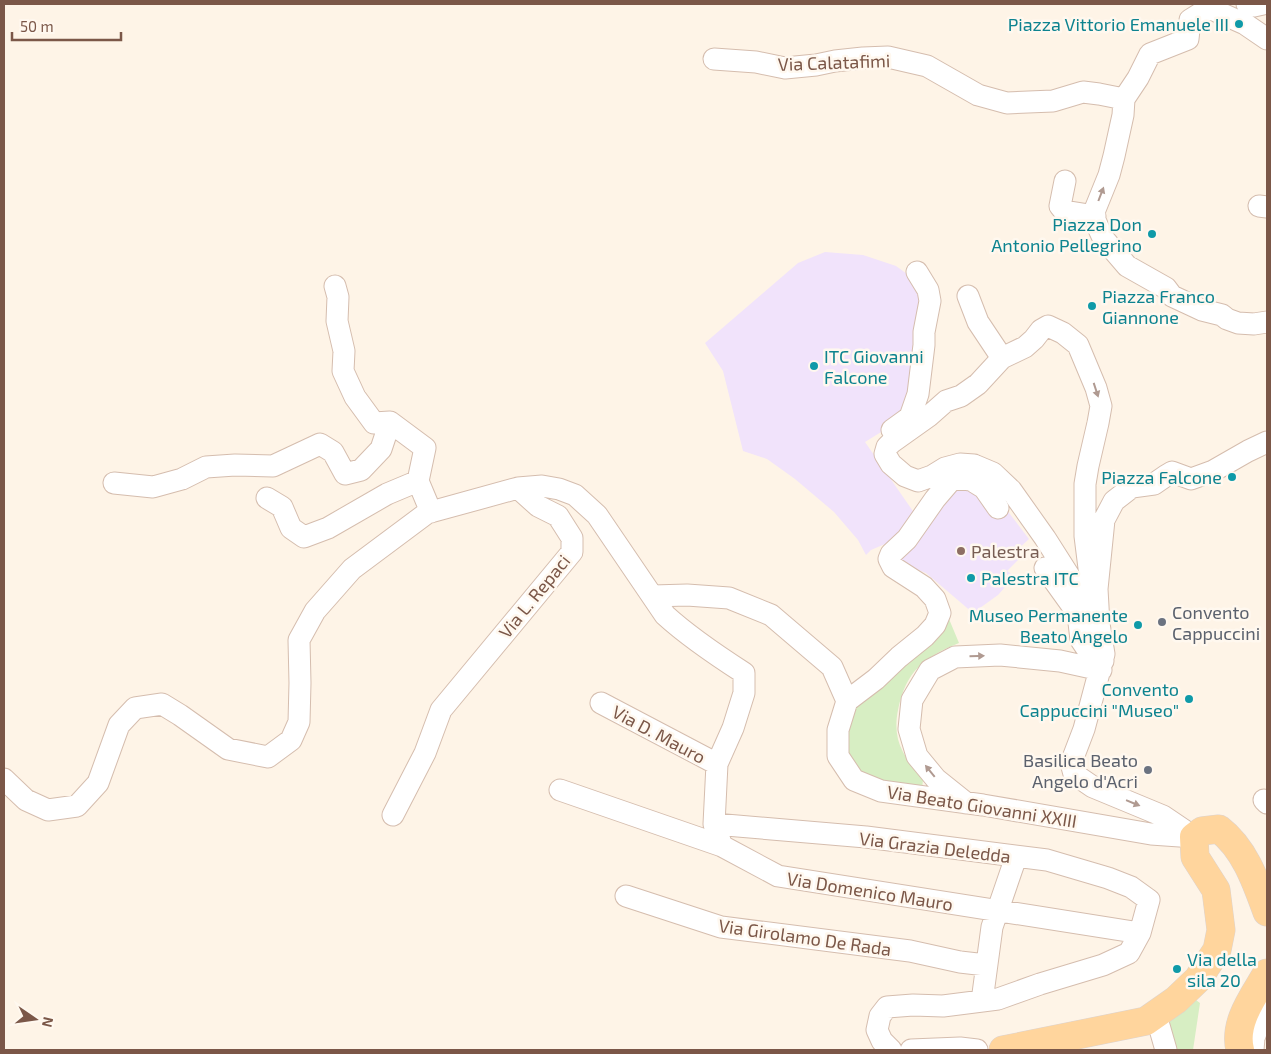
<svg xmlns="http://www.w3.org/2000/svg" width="1271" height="1054" font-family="'Exo 2',sans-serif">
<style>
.education{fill:#f1e3fb}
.green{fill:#d7eec3}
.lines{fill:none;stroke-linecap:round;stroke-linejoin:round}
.minor-casing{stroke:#d5bdae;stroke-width:23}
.major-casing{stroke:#ddd3cf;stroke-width:29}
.minor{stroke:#fff;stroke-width:21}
.major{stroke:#ffd59d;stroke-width:28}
.oneway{fill:#b09a91}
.culture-dot{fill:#0f9aa8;stroke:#fff8ef;stroke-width:2}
.education-dot{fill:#8d6e63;stroke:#fff8ef;stroke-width:2}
.worship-dot{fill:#6b7280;stroke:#fff8ef;stroke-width:2}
.labels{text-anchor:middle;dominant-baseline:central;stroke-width:5;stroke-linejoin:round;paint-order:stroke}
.culture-label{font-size:18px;fill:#0d838f;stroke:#fff8ef;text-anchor:end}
.street-label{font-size:18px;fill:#7b5748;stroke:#fff8ef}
.education-label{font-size:18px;fill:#785e54;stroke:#fff8ef;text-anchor:start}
.worship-label{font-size:18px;fill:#5b616d;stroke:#fff8ef;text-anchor:start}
</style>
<rect width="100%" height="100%" fill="#fef4e7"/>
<path class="education" d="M825,252l38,3 33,11 18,13 10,19 -13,89 -6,25 -19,17 -21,13 52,75 -18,21 -28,12 -5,5 -8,-15 -24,-28 -39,-33 -28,-20 -24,-8 -20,-80 -18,-28 93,-80z
M968,488l35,17 26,34 -14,13 6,5 -14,14 8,5 -17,19 -25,18 -47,-40 -28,-11 57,-71z"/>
<path class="green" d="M949,619l10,24c-35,14 -53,28 -61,67 -3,15 -2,29 5,42 5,10 13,19 20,28l-2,17 -40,-6 -43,-35 9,-55z
M1185,992l15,11 -7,47h-27l-10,-35z"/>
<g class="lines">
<defs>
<path id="minor" d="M1204,4l5,4 36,16 22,15
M1211,4l-2,4 -19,12 -2,19 -38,15 -12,24 -14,21 -1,16 -9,41 -5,19 -15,37 1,8 3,7 5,11 24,28 39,22 6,8 30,14 20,5 5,4 11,4 16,1 13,-2
M1247,4l7,2 9,-2
M714,59l42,3 29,6 31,-3 19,-4 28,-3 25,-1 39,9 51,29 29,8 46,-2 30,-9 16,2 25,5
M1065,181l-5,25 4,5 31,5
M1259,206l8,1
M335,286l3,11 -1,24 7,30 -1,20 12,26 19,26 16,-1 35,26 -7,33 13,31
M968,296l10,26 24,36
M892,430l18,-13 8,-23 6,-49v-13l6,-31 -2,-11 -11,-18
M974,465l-14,-1 -15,4 -13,8 -14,5 -13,-5 -14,-12 -6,-10 2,-7 4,-4 38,-27 17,-15 15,-5 17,-12 24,-26 23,-11 9,-8 7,-9 7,-4 15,7 15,12 18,43 5,18 -3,17 -10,43 -3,18v52l4,32 8,21
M953,478l18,2 13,8 14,20
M114,483l39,4 29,-8 24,-12 29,-2 38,1 47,-22 13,8 12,22 16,-4 20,-21 9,-27
M267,498l15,9 9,21 13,9 24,-9 59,-34 31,-13
M1045,568l33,46 3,26 6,9 16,12
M653,596l34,-1 42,3 42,17 61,52 15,34 -9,29v26l16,24 27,11 102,14 168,29 43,3
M847,701l29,-22 23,-22 26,-21 10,-11 5,-12 -5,-14 -11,-12 -31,-20 -4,-8 2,-5 16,-15 28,-40 18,-21 21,-13 19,8 18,17 34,48 54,85
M601,703l116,61
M4,779l22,21 22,10 29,-4 21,-23 21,-58 16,-17 27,-4 18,11 48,34 40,8 23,-17 8,-18 1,-39 -1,-43 16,-29 37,-42 75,-56 91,-25 24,-2 17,3 16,6 22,20 68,100c24,22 51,40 79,58v20l-11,35 -16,36 -3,60 8,22 56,30 362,57 9,-33 -18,-13 -23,-9 -61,-18 -181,-23 -152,-13
M560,790l162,56
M1264,800l3,3
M966,803l-30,-24 -19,-23 -8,-27 3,-29 18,-30 25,-13 45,-2 60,6 41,9
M393,815l32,-62 16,-43 131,-158v-14l-14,-22 -20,-10 -20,-18
M1194,837l-31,-21 -70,-29 -19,-13 -3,-11 13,-34 20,-75 -5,-30 -2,-35 7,-69 10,-19 18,-14 22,-3 13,-9 5,-3 19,7 22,-8 35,-20 19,-9
M626,896l95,31 189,24 50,11 26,3
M982,1001l10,-74 24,-70
M1156,1015l10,35
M891,1050l-9,-9 -5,-11 3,-14 7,-9 26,-2 30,1 55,-7 42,-15 63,-19 26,-12 11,-20
M911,1050l49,-2 17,2
M1253,1050l1,-12 9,-23 4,-8"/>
<path id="major" d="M1003,1050l143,-29 30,-21 22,-21 19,-29 4,-20 -5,-40 -21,-33 -1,-20 8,-6 17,-2c26,20 37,53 48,83
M1240,1050c-7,-28 14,-54 27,-77"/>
</defs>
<use href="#minor" class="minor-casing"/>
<use href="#major" class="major-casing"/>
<use href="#minor" class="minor"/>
<use href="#major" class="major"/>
</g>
<defs><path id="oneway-solid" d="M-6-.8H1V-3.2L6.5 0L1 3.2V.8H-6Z" transform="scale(1.25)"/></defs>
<g class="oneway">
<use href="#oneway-solid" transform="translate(1101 194) rotate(-69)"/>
<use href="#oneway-solid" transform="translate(1096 390) rotate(72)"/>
<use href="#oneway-solid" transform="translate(977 656) rotate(-2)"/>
<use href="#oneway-solid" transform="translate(930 771) rotate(-129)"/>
<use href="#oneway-solid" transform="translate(1133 803) rotate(22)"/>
</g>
<g class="culture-dot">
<circle cx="1239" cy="24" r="5"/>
<circle cx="1152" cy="234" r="5"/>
<circle cx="1092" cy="306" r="5"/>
<circle cx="814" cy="366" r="5"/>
<circle cx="1232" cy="477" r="5"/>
<circle cx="971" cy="578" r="5"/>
<circle cx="1138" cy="625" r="5"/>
<circle cx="1189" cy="699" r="5"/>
<circle cx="1177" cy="969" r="5"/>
</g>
<circle class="education-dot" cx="961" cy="551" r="5"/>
<g class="worship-dot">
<circle cx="1162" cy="622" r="5"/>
<circle cx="1148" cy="770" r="5"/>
</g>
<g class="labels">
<g class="culture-label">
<text x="1229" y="24">Piazza Vittorio Emanuele III</text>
<text x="1142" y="224">Piazza Don<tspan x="1142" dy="21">Antonio Pellegrino</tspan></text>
<text x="1102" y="296" text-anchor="start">Piazza Franco<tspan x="1102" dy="21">Giannone</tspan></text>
<text x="824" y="356" text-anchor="start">ITC Giovanni<tspan x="824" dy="21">Falcone</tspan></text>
<text x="1222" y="477">Piazza Falcone</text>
<text x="981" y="578" text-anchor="start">Palestra ITC</text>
<text x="1128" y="615">Museo Permanente<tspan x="1128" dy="21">Beato Angelo</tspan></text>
<text x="1179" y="689">Convento<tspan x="1179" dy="21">Cappuccini "Museo"</tspan></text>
<text x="1187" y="959" text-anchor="start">Via della<tspan x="1187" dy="21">sila 20</tspan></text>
</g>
<g class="street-label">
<text transform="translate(834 62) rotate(-2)">Via Calatafimi</text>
<text transform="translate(534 596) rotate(-51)">Via L. Repaci</text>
<text transform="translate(659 734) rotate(28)">Via D. Mauro</text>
<text transform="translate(982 806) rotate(9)">Via Beato Giovanni XXIII</text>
<text transform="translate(935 847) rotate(7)">Via Grazia Deledda</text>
<text transform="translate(870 891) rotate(9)">Via Domenico Mauro</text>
<text transform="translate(805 937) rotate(8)">Via Girolamo De Rada</text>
</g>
<g class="education-label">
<text x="971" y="551">Palestra</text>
</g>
<g class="worship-label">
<text x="1172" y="612">Convento<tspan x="1172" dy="21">Cappuccini</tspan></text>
<text x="1138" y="760" text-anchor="end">Basilica Beato<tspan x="1138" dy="21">Angelo d'Acri</tspan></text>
</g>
</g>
<rect width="1271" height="1054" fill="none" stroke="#7b5748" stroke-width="10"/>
<g transform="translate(35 1019) rotate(103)" stroke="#fff8ef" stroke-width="4" paint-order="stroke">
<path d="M0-4L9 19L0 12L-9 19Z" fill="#7b5748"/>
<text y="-8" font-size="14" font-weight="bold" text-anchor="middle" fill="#7b5748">N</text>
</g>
<path d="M12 32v8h109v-8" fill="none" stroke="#7b5748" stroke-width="2.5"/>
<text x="20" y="32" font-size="15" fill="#7b5748" stroke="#fff8ef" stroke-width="4" paint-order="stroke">50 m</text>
</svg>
